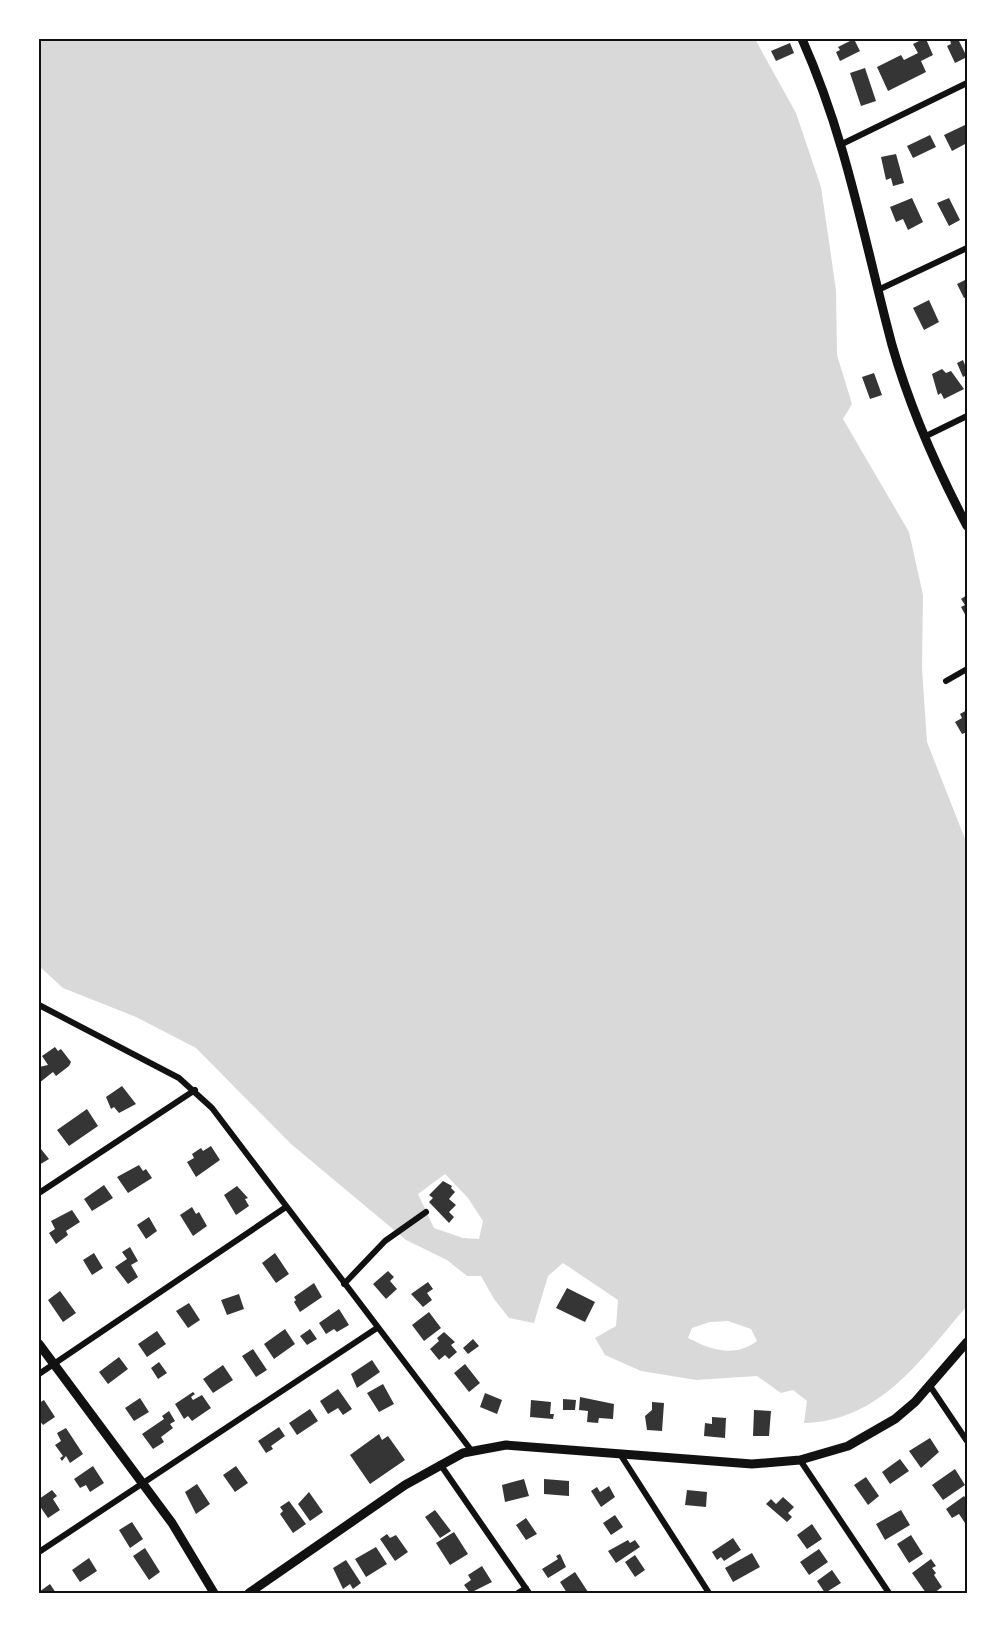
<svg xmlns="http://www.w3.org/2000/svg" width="1006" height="1632" font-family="'Source Sans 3',sans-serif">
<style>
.water{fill:#d9d9d9;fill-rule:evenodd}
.building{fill:#353535}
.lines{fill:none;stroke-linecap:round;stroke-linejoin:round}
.minor{stroke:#111;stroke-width:6}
.tertiary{stroke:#111;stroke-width:9}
.neatline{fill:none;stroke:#111;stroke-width:2}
</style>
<rect width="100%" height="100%" fill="#fff"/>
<path class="water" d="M39,39h716l41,74 25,74 15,103 1,65 15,49 -9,15 66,113 14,63 -1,73 5,74 40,102v462c-46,53 -86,115 -163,117l3,-22 -14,-11 -12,3 -24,-17 -61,4 -55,-9 -36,-16 -10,-17 21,-12 2,-26 -55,-37 -15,13 -14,47 -25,-5 -15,-19 -13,-23h-14l-20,-16 -41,-20 -115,-96 -95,-96 -60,-31 -73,-29 -24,-22zM445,1174l23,24 15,23 -4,18 -16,-1 -29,-10 -16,-34zM728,1321l23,8 6,12c-23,17 -46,9 -69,-3l4,-10 18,-6z"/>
<path class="building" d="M854,39l6,12 -20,10 -4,-9 4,-2 -2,-3z
M923,39h3l7,16 -12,6 5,11 -38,19 -11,-24 24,-12 3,5 14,-7 -5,-9z
M955,39l4,2 8,16 -12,6 -8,-17 4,-2 -1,-4z
M790,43l4,10 -18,8 -5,-10z
M865,68l11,33 -15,5 -11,-33z
M965,125l2,18 -15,8 -8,-16z
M930,135l6,12 -23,11 -6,-12z
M896,154l8,29 -11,3 -2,-8 -5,2 -5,-23z
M912,198l11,24 -15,8 -5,-11 -7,3 -6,-15z
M949,198l11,22 -11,6 -12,-23z
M967,279v18l-3,1 -7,-14z
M929,300l10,22 -15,8 -11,-22z
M963,360l4,10v5l-4,2 -6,-14z
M942,369l4,4 5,-2 13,18 -20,10 -3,-6 -3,2 -6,-21z
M874,373l8,22 -12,4 -8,-22z
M967,595v23l-6,-11 4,-2 -4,-6z
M967,710v22l-5,2 -7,-12 7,-4 -2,-4z
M55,1047l3,4 3,-2 10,13 -2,4 -13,10 -3,-4 -14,11v-16l9,-2 -6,-9z
M122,1086l14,18 -17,9 -5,-6 -3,2 -5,-12z
M87,1109l11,17 -29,20 -12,-16z
M211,1146l9,14 -24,17 -9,-15 7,-4 -2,-4 9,-6 2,3z
M41,1149l8,10 -10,6v-15z
M139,1165l4,6 3,-2 6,9 -24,15 -11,-16z
M443,1181l9,5 -1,2 4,4 -6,7 7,6 -7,7 5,5 -5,6 -20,-21 4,-4 -4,-3z
M104,1185l9,13 -21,13 -8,-12z
M237,1186l11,12 -3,1 4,7 -13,9 -12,-20z
M192,1207l4,7 3,-2 8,14 -14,10 -13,-21z
M72,1210l8,12 -14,9 2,4 -12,9 -7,-11 6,-4 -4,-8z
M149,1217l8,14 -11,8 -9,-14z
M130,1247l8,14 -7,4 7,12 -10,7 -13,-17 12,-8 -5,-7z
M94,1253l9,15 -11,7 -9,-15z
M275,1253l14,21 -13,9 -14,-20z
M388,1271l6,6 -4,4 7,8 -11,10 -13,-15z
M428,1282l5,7 -6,4 5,7 -9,7 -12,-13z
M314,1283l8,14 -22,15 -6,-10 2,-2 -2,-3z
M567,1288l28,14 -10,20 -29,-14z
M60,1291l16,22 -13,9 -15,-22z
M239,1294l5,15 -17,6 -6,-15z
M189,1303l11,17 -12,8 -12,-17z
M339,1309l10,16 -12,7 -3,-3 -8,5 -7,-11z
M429,1312l12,16 -17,13 -12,-16z
M285,1329l10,15 -21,15 -10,-15z
M310,1329l7,10 -10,6 -7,-9z
M157,1331l9,13 -19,13 -9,-13z
M444,1332l11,10 -4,3 6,7 -8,7 -4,-4 -6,5 -9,-11 9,-8 -2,-3z
M473,1339l6,7 -11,8 -5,-6z
M253,1349l14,21 -11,7 -14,-21z
M119,1357l9,12 -20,15 -9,-12z
M372,1360l8,12 -23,16 -6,-14z
M159,1362l8,11 -9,6 -7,-11z
M465,1364l15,19 -11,9 -15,-19z
M223,1365l10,15 -20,13 -10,-14z
M383,1384l11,20 -15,8 -12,-19z
M338,1389l14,20 -9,6 -5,-7 -10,6 -8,-13z
M193,1392l2,2 -4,3 2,3 9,-5 9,13 -19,13 -4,-5 -4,3 -9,-15z
M485,1393l17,7 -5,14 -17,-7z
M580,1397l34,7 -1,15 -14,-1 -1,5 -11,-1 1,-11 -9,-1z
M140,1398l9,14 -15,9 -9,-13z
M563,1399l13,1 -1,10h-12z
M44,1400l11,17 -12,8 -4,-5v-17z
M531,1400l20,2 -1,12h4l-1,5 -23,-2z
M652,1402l12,1 -2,28 -15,-1 -2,-14 7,-6z
M310,1409l8,12 -21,14 -8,-12z
M754,1410l17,1 -2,25h-16z
M169,1411l6,10 -5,3 3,4 -12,9 3,5 -11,7 -11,-15 22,-15 -2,-3z
M712,1417l14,1 -1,20 -21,-2 1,-13 7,1z
M279,1427l6,9 -14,10 2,3 -7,4 -8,-12z
M66,1428l17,26 -13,9 -4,-7 -4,5 -2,-3 3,-2 -8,-11 6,-4 -4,-8z
M379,1434l3,6 6,-4 17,24 -35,24 -20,-29z
M930,1438l9,14 -18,16 -12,-17z
M900,1459l9,12 -19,13 -8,-12z
M93,1466l11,17 -14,9 -4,-7 -6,3 -6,-9z
M236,1466l12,17 -13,9 -12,-17z
M955,1469l10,16 -22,15 -11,-15z
M866,1477l13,19 -11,9 -14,-20z
M524,1479l5,17 -24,6 -3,-17z
M544,1479l25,2v15l-25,-2z
M197,1484l13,20 -14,10 -11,-22z
M609,1486l6,11 -14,10 -10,-16 6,-4 3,5z
M52,1490l5,6 -4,3 7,11 -12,8 -9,-13v-6z
M687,1490l20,2 -1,15 -21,-2z
M309,1492l14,20 -13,9 -12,-17z
M964,1496l3,4v26l-8,-12 -7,4 -6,-9z
M783,1497l11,10 -6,6 4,4 -5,5 -21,-18 5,-5 5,5z
M289,1501l17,23 -13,9 -13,-19 3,-3 -3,-4z
M435,1510l16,21 -11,7 -15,-21z
M901,1510l9,15 -25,15 -9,-16z
M615,1515l8,12 -12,8 -8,-12z
M526,1518l11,16 -11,6 -10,-15z
M132,1522l11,17 -13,9 -11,-18z
M812,1524l10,15 -15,10 -10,-14z
M454,1532l14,22 -18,11 -14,-22z
M387,1534l3,4 6,-3 12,17 -13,9 -15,-22z
M911,1535l12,19 -14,9 -12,-19z
M733,1538l8,12 -17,11 -3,-4 -4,3 -5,-8z
M628,1540l2,3 5,-3 5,7 -24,16 -8,-12z
M376,1547l11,17 -21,13 -11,-18z
M145,1548l15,24 -11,8 -16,-24z
M819,1549l9,13 -19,13 -9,-13z
M752,1553l8,14 -27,15 -8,-14z
M560,1554l6,13 -18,11 -6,-9 16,-10 -2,-3z
M635,1555l10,15 -10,7 -10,-15z
M89,1558l8,13 -17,11 -8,-12z
M931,1559l5,7 -4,2 4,5 -2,2 8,12 -8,6h-8l-14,-20z
M346,1560l15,23 -8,6 -3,-5 -7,5 -10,-21z
M482,1566l10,16 -22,11 -6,-8 7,-5 -3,-5z
M832,1570l9,13 -16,10 -8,-12z
M575,1572l13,20 -1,1h-20l-7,-11z
M50,1584l6,9h-17v-1z"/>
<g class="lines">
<path class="minor" d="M842,144l125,-61
M878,290l89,-42
M924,437l43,-21
M946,681l21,-12
M39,1005l140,73 33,30 259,342
M39,1193l156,-103
M344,1284l41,-43 41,-29
M39,1374l247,-167
M930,1386l37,55
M620,1454l89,139
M800,1460l89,133
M440,1464l89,129
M39,1552l338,-224
M518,1593l8,-5"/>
<path class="tertiary" d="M802,39c45,101 62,201 90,306 18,63 45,124 75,181
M39,1344l133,179 42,70
M249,1593l156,-108 58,-32 43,-8 246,19 48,-4 48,-14 47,-27 20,-17 52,-60"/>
</g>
<rect width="1006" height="1632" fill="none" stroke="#ffffff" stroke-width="81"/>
<rect x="40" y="40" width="926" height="1552" class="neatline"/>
</svg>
